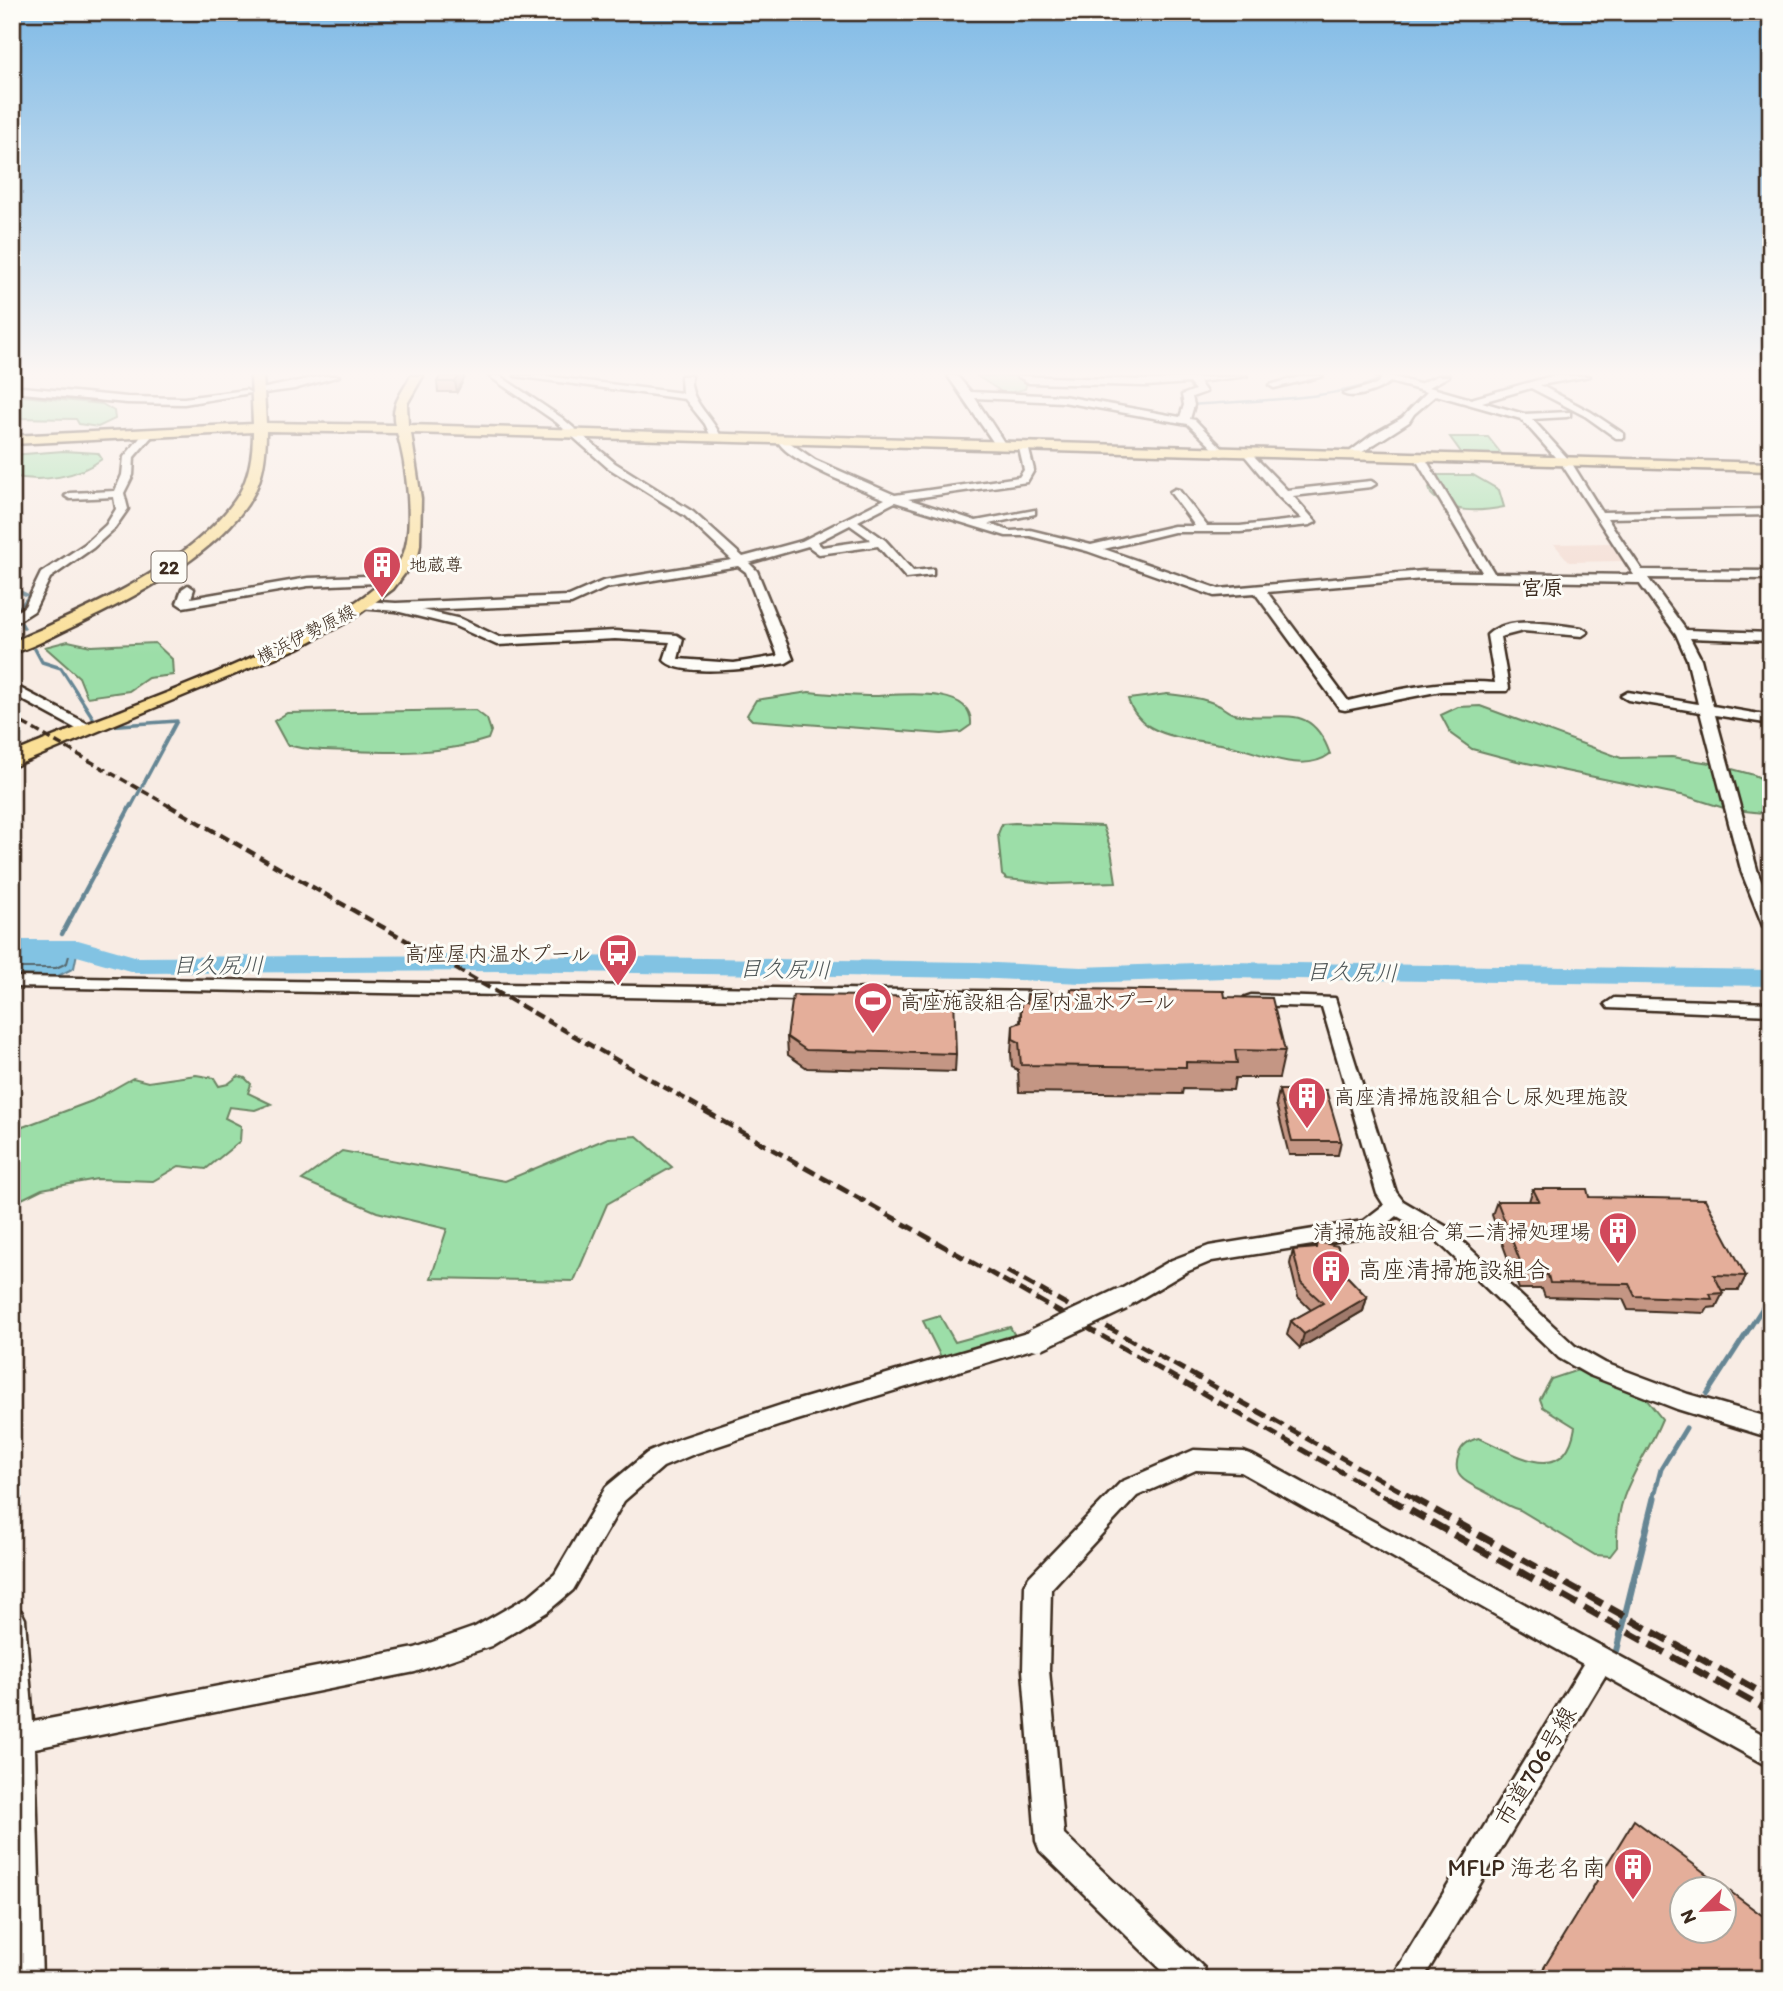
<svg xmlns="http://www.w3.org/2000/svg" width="1783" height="1991" font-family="Itim,'Klee One',sans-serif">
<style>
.built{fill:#f2d9ce}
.green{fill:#9cdea8;stroke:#6c8463;stroke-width:2}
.water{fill:#82c3e3;stroke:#668694;stroke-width:2}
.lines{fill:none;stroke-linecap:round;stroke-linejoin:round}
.shore{stroke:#57676d;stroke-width:2}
.stream-far4{stroke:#668694;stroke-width:2.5}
.stream-far3{stroke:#668694;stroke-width:3.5}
.stream-far2{stroke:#668694;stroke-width:4.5}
.stream-far1{stroke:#668694;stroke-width:5}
.stream{stroke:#668694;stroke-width:7}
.river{fill:#82c3e3;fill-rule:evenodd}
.minor-casing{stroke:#3b2a1e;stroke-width:5}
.major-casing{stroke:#3b2a1e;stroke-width:5}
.minor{fill:#fdfcf7;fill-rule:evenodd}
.major{fill:#fadf96;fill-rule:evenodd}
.rail-far3{stroke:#3b2a1e;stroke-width:3.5;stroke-dasharray:8 4.5;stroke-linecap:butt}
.rail-far2{stroke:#3b2a1e;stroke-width:4.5;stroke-dasharray:10 5;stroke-linecap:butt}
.rail-far1{stroke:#3b2a1e;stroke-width:5;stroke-dasharray:13 6;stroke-linecap:butt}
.rail{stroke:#3b2a1e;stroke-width:7;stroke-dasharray:17 8;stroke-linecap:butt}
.minor-bridge-casing{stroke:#3b2a1e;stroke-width:27;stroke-linecap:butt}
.minor-bridge{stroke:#fdfcf7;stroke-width:22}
.wall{fill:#c49684;stroke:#3b2a1e;stroke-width:2}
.shaded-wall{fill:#a07a6c;stroke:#3b2a1e;stroke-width:2}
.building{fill:#e4ae9a;stroke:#3b2a1e;stroke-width:2;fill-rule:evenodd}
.labels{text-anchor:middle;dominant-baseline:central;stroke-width:6;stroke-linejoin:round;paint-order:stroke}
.far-poi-label{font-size:18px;fill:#3b2a1e;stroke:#fdfcf7;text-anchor:start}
.far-street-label{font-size:18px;fill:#3b2a1e;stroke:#fdfcf7}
.shield{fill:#fdfcf7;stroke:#75695f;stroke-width:2}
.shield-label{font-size:19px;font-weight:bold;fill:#3b2a1e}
.far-quarter-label{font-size:21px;font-weight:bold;fill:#3b2a1e;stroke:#fdfcf7}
.poi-label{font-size:21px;fill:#3b2a1e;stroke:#fdfcf7;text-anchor:end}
.water-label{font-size:23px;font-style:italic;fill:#505859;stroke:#fdfcf7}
.near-poi-label{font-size:24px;fill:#3b2a1e;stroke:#fdfcf7;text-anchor:start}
.near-street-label{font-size:24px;fill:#3b2a1e;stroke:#fdfcf7}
</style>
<rect width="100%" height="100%" fill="#f8ece4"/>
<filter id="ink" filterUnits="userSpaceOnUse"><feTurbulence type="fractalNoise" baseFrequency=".0143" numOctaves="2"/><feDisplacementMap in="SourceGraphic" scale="14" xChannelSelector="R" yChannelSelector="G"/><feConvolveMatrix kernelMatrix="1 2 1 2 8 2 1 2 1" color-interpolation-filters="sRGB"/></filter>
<g filter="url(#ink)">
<path class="built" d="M1610,543l13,18 -54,1 -15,-18z"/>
<path class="green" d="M977,376h41l9,6 -2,7 -20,5z
M12,395l90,9 12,7 1,8 -17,8 -19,-3 -3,-5 -64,-1z
M1450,437h38l15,19 -40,-1z
M63,451l35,2 4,6c-24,18 -61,24 -90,17v-21z
M1437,475h36l26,15 5,17c-25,5 -54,7 -73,-13l-2,-6z
M68,641l23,5 64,-3 17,16 1,16 -25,3 -19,13 -42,6 -8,-20 -34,-30z
M809,692c21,2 43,4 65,4 25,-1 100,-11 97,29l-10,7 -19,2 -190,-14 -5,-5 9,-15z
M1167,694c18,2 37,4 53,12 5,3 9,7 14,8 45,10 76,-16 96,40 -29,22 -73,-4 -104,-9 -25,-5 -52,-5 -74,-17 -11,-6 -21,-18 -24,-29z
M1480,706l141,52 51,-1 38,6 44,12 17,8v31l-44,-5 -41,-13 -169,-35 -45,-12 -21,-15 -10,-19 17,-8z
M475,710l12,9 4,12 -3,8c-45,15 -89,14 -136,12 -22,-1 -43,0 -65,-6l-13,-24 13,-8z
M1015,823l88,3 8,24 5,32 -64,2 -45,-5 -5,-4 -4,-41 4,-10z
M196,1075l18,3 5,8 9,-2 10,-8 7,2 6,6 -3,9 23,11 -16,6 -26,-3 -4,11 16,8 -1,15 -34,28 -27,-3 -26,15 -56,-2 -55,10 -30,15v-73l80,-30 41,-23 15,4z
M637,1136l35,31 -65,37 -33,77 -143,-3 16,-49 -70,-17 -75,-32 40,-29 163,30 103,-43z
M940,1316l15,26 55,-15 8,14 -68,20 -9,-4 -18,-36z
M1581,1369l61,25 20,25c-20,49 -47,69 -45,128l-7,9 -15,-1 -75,-45c-12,-3 -18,-8 -29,-15 -18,-11 -42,-14 -32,-41 3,-10 11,-14 20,-16 35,15 86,51 96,-11l-32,-20 -3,-8 11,-20z"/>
<path class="water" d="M72,941l6,7 -4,20 -16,8 -46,-1v-33z"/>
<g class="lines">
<path class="shore" d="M12,949h54l4,3 -3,11 -11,5h-44"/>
<path class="stream-far4" d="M1191,405c45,-4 160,-5 193,-29"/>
<path class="stream-far3" d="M12,588l17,8 -14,17
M21,623l3,5
M35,649l7,13 19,6 34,53
M107,726l70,-5 -46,86"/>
<path class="stream-far2" d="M62,934l69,-129"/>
<path class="stream-far1" d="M1707,1394l64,-99
M1653,1500l8,-31 25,-41"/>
<path class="stream" d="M1615,1657l39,-159"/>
<path class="river" d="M12,940h66l60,17 361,-2 477,7 105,5 144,-5 546,8v16l-546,-8 -144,5 -105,-5 -477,-7 -362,2 -60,-17h-65z"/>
<defs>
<path id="minor" d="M322,376h17l-45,13 -37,5 -5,-3z
M489,376h11l62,42 53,45 78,49 50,45 59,-16 83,-42c-22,-9 -99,-38 -107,-58l5,-3 32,22 80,35 124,-18 5,-7 -5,-22 9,-2 6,24 -7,12 -119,17 68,22 59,-11v4l-46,10 21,7 20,-1 61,15 83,-19h21l-25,-34 5,-3 4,1 28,36h33l62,-7 -24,-23 -33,-40 -1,-2 5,-3 38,39 84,-9 5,3 -5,3 -78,9 23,26 -6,3 -70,7h-66l-70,17 115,40 204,-18 59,1 -67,-114 5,-3 5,3 69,115 140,2 -71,-109 -42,-47 -85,-24 -22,19 -5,8 -56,36 -9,-2 28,-21 30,-17 25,-26 -37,-10c-10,8 -35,18 -47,12l33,-10 6,-5 -6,-3h15l28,8 18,-8h12l-20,11 42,12 81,-23h38l-50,9 51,27 33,22v4h-8l-31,-22 -54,-28 -49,14 42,12 46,-2v4l-3,1 -35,2 39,43 31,50 169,-3v6l-164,3 35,52 129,1v8l-123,-1 38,52 85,3v8l-81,-3 11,21 12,47 58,10v8l-56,-9 43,158 13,32v26l-8,-5 -21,-53 -42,-161 -72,-12 -7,-4 7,-4 70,12 -11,-45 -11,-25 -37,-51 -216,-4 -156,13 81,109c49,-12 96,-22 147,-18l-8,-48c22,-21 67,-10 95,-7l6,4 -6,4 -59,-5 -23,6 9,51 -2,3h-66l-96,19 -5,-1 -85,-116 -41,3 -127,-45 -57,-15h-24l-111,-34 -37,19 27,19 28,31 20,-2v6l-27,3 -28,-32 -59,8 -11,-8 -59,17 8,8 36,88 -7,4c-24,4 -106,16 -122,-3l6,-18 -55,-3 -118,6 -44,-20 -57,-14 -37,-3 -2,-3 6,-4 33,2 173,-7 34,-15 129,-21 -47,-44 -78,-49 -51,-45zM850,525l21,15 -49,7 -5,-5zM738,566l8,6 32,84 -44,7 -56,-4 5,-20 -6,-4 -62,-4 -116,6 -38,-18 -39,-9 149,-6 35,-16z
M515,376h30l137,17 -1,-17h10c-3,26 22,40 31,63l-9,2 -8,-17 -20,-25z
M948,376h9l14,16 92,4 117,21 4,-12 -2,-10 13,-5 -6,-7 -43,3 -117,-3 -12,-7 129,4 101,-4 -48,6 7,10 -14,5 2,8 -4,14 5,1 30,31v4l-4,1 -33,-32 -125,-22 -88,-4 32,49 -9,2z
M1303,376h20l-49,12 -5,-3z
M12,386l115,11 57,1 62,-8 5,3 -67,11 -57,-1 -115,-11z
M144,433l9,2 -19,22 -1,18 -9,18 4,16 -14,20 -21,19 -43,30 -16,33 -22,14v-10l13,-9 16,-33 44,-29 21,-19 10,-16 -2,-12 -44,2 -5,-3 5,-3 45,-2 7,-16 2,-18z
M395,575l4,1v6l-91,4 -125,21 -6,-4 5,-14 6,-4 6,4 -3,9 117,-20z
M12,684l80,42 2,3 -7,4 -5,-1 -70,-38z
M12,977l1036,15 9,6 -9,6 -1036,-17z
M1251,995l84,3 61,194 7,9 44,26 128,119 30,17 83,31 83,24v20l-94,-29 -88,-34 -30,-17 -126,-121 -36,-21 -21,17 -7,3 -157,25 -26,11 -56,33 -8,2 -8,-2 -3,-6 3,-6 58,-33 37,-14 154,-25 21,-16 -7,-11 -55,-187 -77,-2 -3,-4 3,-4z
M1614,998l157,5v12l-163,-7 -3,-4z
M1037,1330l8,3 3,6 -3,6 -264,80 -87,29 -31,13 -39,34 -51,89 -26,22 -56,34 -76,26 -380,76 7,231h-30v-372l9,4 4,8 8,103 382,-74 60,-21 54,-31 26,-22 51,-87 41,-34 32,-14 102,-34z
M1194,1450l50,2 8,3 519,284v29l-166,-92 -182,303h-32l192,-315 -342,-192 -45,-2 -59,26 -86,93 -2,81 15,164 140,134 4,11h-37l-131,-128 -4,-10 -13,-171 2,-85 4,-8 92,-95z"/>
<path id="major" d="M251,376h12l3,47 129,2c-5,-20 7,-32 16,-49h12l-16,28 1,21 1363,38v8l-1360,-38 10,66 -1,46 -2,11 -25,33 -41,30 -54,29 -286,119v-13c83,-38 356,-123 391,-199 12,-28 3,-94 -6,-122l-131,-2c0,21 -2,43 -12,62 -32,61 -128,109 -188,137 -17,8 -35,18 -54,23v-11c72,-31 185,-80 227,-148 11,-19 14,-41 14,-62l-241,12v-8l241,-12z"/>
</defs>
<use href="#minor" class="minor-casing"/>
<use href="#major" class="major-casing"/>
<use href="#minor" class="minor"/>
<use href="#major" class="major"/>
<path class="rail-far3" d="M12,717l159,90"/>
<path class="rail-far2" d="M168,805l540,307"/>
<path class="rail-far1" d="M705,1111l686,389
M1007,1271l410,229"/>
<path class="rail" d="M1388,1498l383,214
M1413,1498l358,200"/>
<defs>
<path id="minor-bridge" d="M1037,1339l85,-40"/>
</defs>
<use href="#minor-bridge" class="minor-bridge-casing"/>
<use href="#minor-bridge" class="minor-bridge"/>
</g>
<path class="wall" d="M464,379l-7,13h-19l-1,-10z
M1071,989l154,8 60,54 -6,27h-44l-2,12 -50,-1 -1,5 -163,-2 -1,-22 -6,-3 -1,-14 2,-28 7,-2 1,-20h5l1,-9 43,1z
M787,1037l169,17 -1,18 -148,-4 -19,-13z
M1279,1090l62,51 -3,14h-49l-13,-51z
M1533,1189l56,8 157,79 -7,14h-18l2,3 -7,14 -8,1 -3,5 -77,-3 -5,-11 -78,-2 -3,-8h-23l-27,-74 5,-14h32z
M1317,1242l22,26 28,29 -4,14 -63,37 -13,-13 4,-14 20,-11 -13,-13 -8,-33 3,-14 22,-2z"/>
<path class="shaded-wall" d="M459,376h5v3l-7,13 -2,-10z
M1367,1297l-4,14 -63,37 4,-14z"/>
<path class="building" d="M440,376h19l-4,6h-18z
M1071,989l153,2 1,6 47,1 13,53 -50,-1 2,13 -51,-1v5l-165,-2 -2,-23 -6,-3v-14l8,-3v-19h6v-9l44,1z
M793,995l161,2 2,57 -150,-4 -19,-13z
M1279,1090h47l15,51h-49z
M1533,1189h54l2,8 116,2 41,77 -32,-1 9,18 -13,1 2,5 -77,-3 -6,-12 -79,-1 -2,-8 -23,-1 -28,-73h42z
M1317,1242l21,4 1,22 28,29 -63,37 -13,-13 32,-18 -22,-20 -8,-33 23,-2z
M1634,1820l137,102v57h-234zM1682,1889h42v42h-42z"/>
</g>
<linearGradient id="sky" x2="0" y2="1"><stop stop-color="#7fbae6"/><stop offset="0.57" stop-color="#fcf6f3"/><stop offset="1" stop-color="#fcf6f3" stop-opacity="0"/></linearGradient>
<rect width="1783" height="655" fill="url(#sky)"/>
<defs>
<symbol id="building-pin" viewBox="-11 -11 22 30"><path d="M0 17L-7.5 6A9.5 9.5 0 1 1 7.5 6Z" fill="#d1495b" stroke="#fdfcf7"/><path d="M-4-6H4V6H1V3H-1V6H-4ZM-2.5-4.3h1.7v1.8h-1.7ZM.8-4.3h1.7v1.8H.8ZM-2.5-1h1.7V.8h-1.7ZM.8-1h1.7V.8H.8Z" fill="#fff"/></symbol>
<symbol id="bus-pin" viewBox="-11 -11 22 30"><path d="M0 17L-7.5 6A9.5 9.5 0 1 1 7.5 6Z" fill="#d1495b" stroke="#fdfcf7"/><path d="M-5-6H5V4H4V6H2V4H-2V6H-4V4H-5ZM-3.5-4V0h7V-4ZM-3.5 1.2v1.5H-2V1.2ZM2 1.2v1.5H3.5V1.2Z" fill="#fff"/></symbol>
<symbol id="stadium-pin" viewBox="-11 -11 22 30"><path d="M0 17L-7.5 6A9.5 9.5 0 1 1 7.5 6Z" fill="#d1495b" stroke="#fdfcf7"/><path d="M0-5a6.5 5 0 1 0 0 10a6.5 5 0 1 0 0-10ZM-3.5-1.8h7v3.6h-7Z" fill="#fff"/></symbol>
</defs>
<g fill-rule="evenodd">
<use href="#building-pin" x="360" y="543" width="44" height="60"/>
<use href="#bus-pin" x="596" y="931" width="44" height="60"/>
<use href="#stadium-pin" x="851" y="979" width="44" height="60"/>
<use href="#building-pin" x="1285" y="1074" width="44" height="60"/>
<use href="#building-pin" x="1596" y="1209" width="44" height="60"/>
<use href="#building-pin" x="1309" y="1247" width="44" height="60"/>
<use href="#building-pin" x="1611" y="1845" width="44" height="60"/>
</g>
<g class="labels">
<g class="far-poi-label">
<text x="409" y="565">地蔵尊</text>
</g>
<g class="far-street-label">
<text transform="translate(306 634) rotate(-27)">横浜伊勢原線</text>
</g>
<rect class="shield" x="151.5" y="551.5" width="35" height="31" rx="5"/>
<g class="shield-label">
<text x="169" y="567">22</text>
</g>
<g class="far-quarter-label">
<text x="1542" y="587">宮原</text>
</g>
<g class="poi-label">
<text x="591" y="953">高座屋内温水プール</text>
<text x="900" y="1001" text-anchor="start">高座施設組合 屋内温水プール</text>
<text x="1334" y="1096" text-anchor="start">高座清掃施設組合し尿処理施設</text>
<text x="1591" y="1231">清掃施設組合 第二清掃処理場</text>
</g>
<g class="water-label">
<text x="218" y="965">目久尻川</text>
<text transform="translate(785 969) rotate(1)">目久尻川</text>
<text transform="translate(1352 972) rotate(1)">目久尻川</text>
</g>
<g class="near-poi-label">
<text x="1358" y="1269">高座清掃施設組合</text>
<text x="1606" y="1867" text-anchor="end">MFLP 海老名南</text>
</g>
<g class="near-street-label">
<text transform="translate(1535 1766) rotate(-59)">市道706号線</text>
</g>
</g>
<rect width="1783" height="1991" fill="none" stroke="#fdfcf7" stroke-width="42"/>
<rect x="21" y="21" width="1741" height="1949" fill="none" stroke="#3b2a1e" stroke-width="2.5" filter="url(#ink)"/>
<g transform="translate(1703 1910) rotate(246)"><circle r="33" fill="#fdfcf7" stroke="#afa8a0" stroke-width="2"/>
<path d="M0-5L12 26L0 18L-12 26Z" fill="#d1495b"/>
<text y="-10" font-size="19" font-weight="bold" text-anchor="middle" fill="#3b2a1e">N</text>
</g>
</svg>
